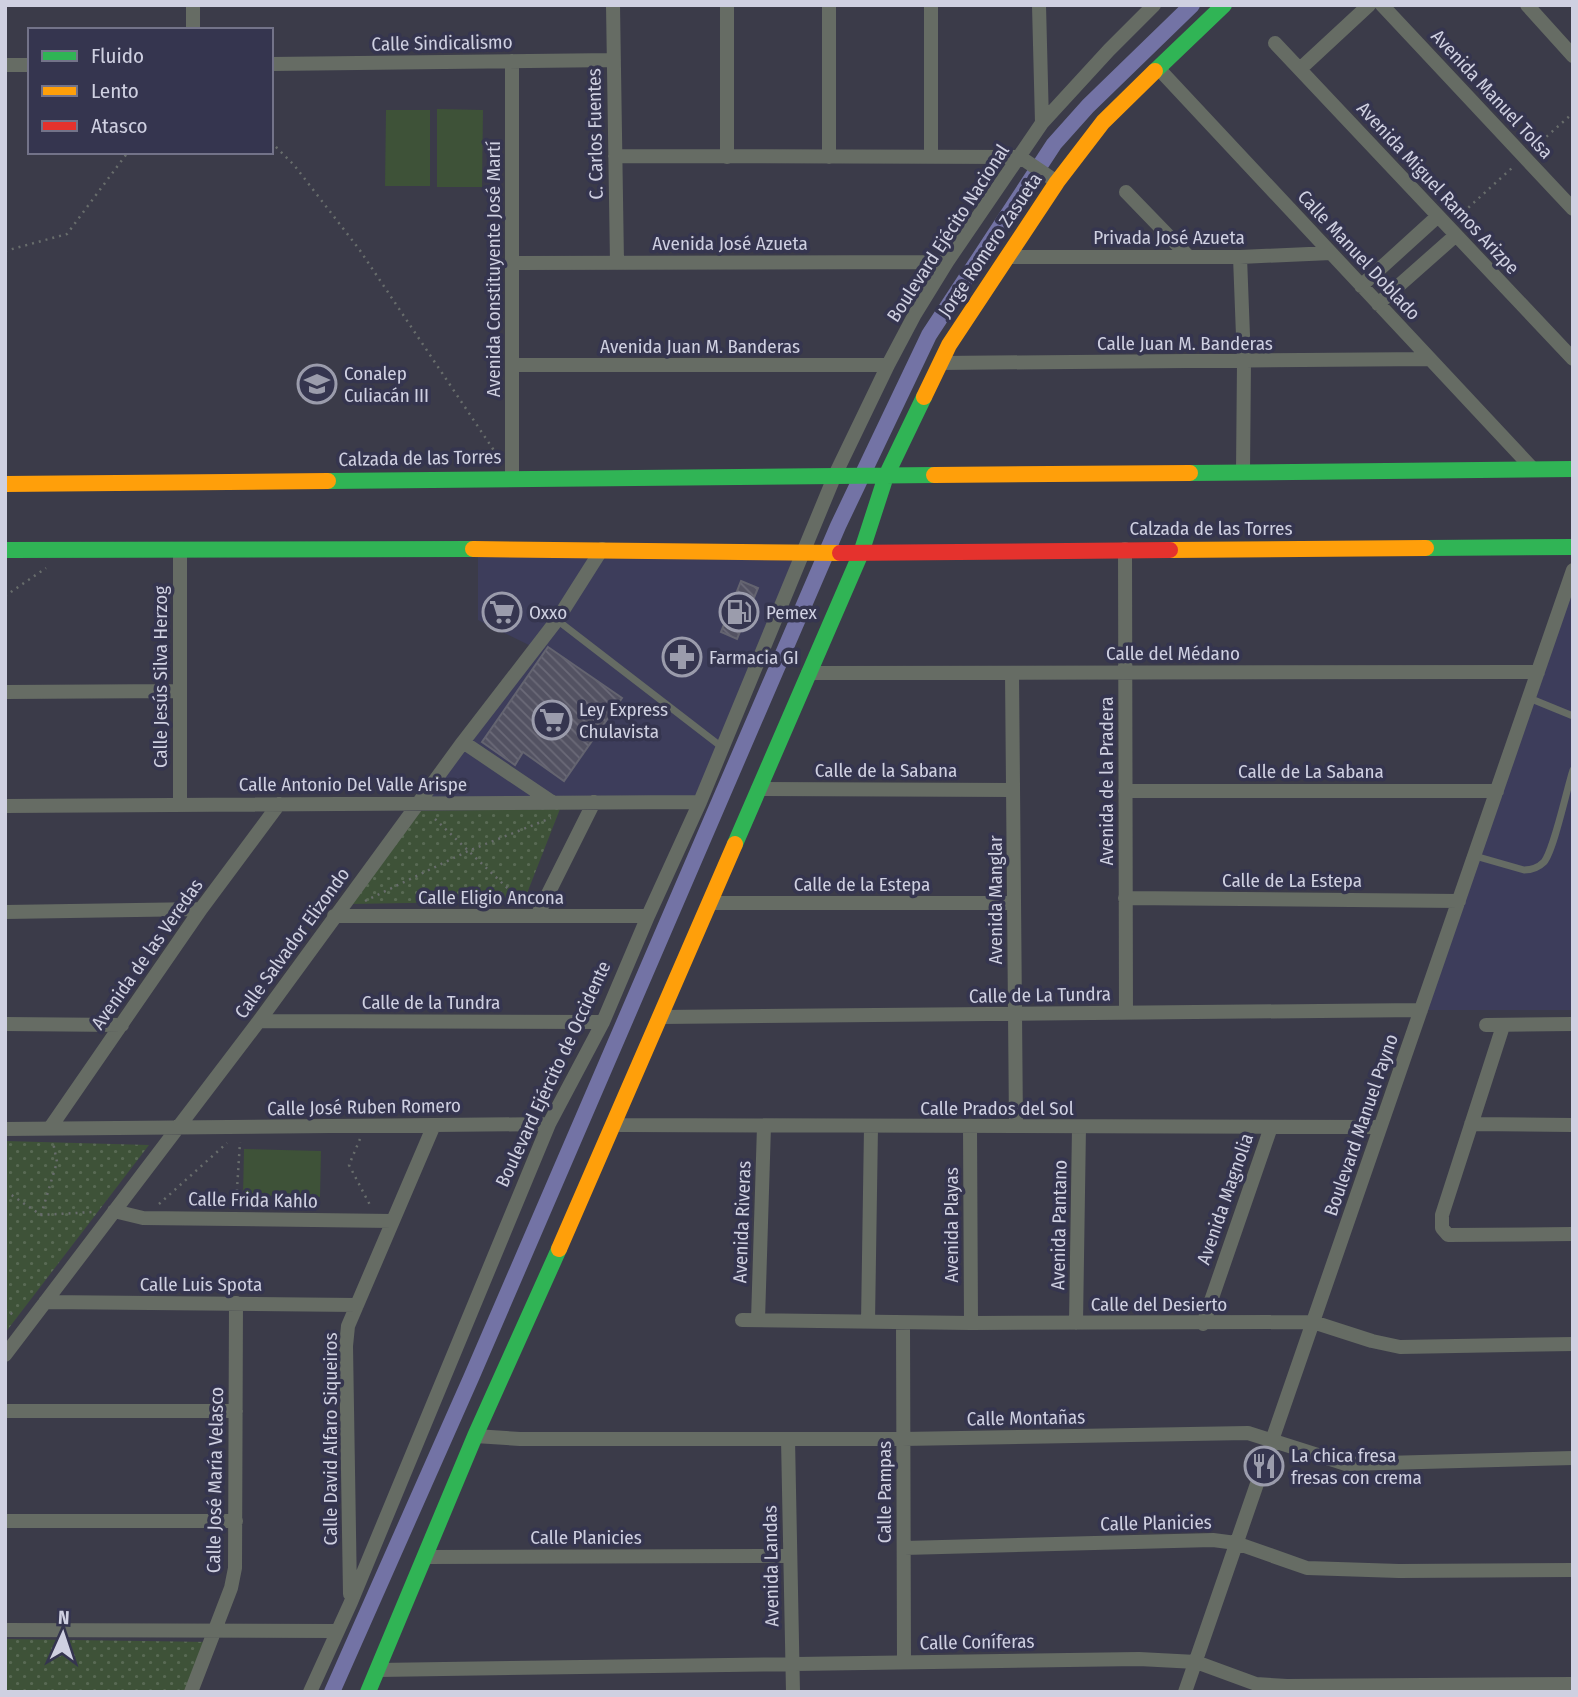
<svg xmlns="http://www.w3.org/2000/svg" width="1578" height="1697" font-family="'Fira Sans Condensed',sans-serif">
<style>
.built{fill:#3d3d5b}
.grass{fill:url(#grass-dots)}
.pitch{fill:#3e5238}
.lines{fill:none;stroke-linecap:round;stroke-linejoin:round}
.canal{stroke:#7373a5;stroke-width:16}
.building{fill:url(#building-back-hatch);stroke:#646470;stroke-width:2}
.path{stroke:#686d6c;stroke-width:2.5;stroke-dasharray:2 5;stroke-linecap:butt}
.lane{stroke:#666c64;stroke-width:7}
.street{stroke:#666c64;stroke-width:14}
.fast{stroke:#30b455;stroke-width:16}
.slow{stroke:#ff9f0a;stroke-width:16}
.jam{stroke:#e5322d;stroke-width:16}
.labels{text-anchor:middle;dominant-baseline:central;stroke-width:7;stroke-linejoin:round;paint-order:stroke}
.street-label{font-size:19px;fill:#cfd0e1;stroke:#35354f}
.poi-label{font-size:19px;fill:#cfd0e1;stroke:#35354f;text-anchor:start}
</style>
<defs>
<pattern id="grass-dots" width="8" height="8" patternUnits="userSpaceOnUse" patternTransform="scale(1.75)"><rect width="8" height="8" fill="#3e5238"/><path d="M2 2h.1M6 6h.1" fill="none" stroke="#596a54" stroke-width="1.8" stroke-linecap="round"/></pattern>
<pattern id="building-back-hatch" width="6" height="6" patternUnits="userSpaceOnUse" patternTransform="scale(1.75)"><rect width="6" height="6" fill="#535262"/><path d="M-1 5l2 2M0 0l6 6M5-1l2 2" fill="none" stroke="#6b6a78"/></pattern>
</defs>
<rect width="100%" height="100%" fill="#3b3b49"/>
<path class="built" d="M478,549l327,3 -105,250 -282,1 117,-155 -57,-28z
M1573,570v440h-152z"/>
<path class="grass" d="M560,809l-36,92 -174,3 67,-93z
M5,1141l144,4 -144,188z
M5,1639l206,3 -24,50h-182z"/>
<path class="pitch" d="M437,109l46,1 -1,77h-45z
M386,110h44v76h-45z
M244,1149l77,2 -1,46 -77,-2z"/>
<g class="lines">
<path class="canal" d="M332,1692l139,-314 367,-852 91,-191 125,-191 34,-38 104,-101"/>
</g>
<path class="building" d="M741,581l17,7 -21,51 -16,-7z
M548,647l74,51 -58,83 -41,-29 -8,13 -33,-23z"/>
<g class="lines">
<path class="path" d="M271,142l23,23 65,84 138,206
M1536,146l37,-33
M1458,217l55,-50
M5,251l62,-17 61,-82
M5,596l41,-28
M435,819l87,83
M365,901l103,-50 83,-33
M360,1139l-11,26 21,40
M5,1194h5l31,21 52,-3
M159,1204l68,-61
M236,1205l4,-63
M41,1215l16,-53 -4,-20
M5,1309l11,8"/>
<path class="lane" d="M557,620l166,128
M1529,698l44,18
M1475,856l49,14c8,0 14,-2 20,-8 10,-12 23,-74 29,-92"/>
<path class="street" d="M193,5v25
M613,5l4,257
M727,5v152
M829,5v152
M931,5v152
M1039,5l3,118
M1382,5l191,204
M1527,5l46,51
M1275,43l298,316
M512,61v417
M271,64l343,-4
M5,65h25
M1158,68l374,400
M1300,69l69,-64
M615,156l405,1 37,25
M1126,192l62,64
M1008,257h232l91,-4
M1240,257l4,105 -1,109
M512,263l435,-1
M1361,286l77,-70
M1378,304l78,-69
M940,363l490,-4
M512,365h376
M180,549v256
M1125,549l1,464
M808,673l730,-1
M1012,673l4,453
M5,692l174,-1
M463,742l89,60
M758,789l255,1
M1125,791h372
M5,806l695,-4
M1125,898l334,3
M710,903h304
M5,912l196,-3
M334,916h314
M537,916l57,-114
M661,1017l760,-7
M259,1021l344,1
M5,1024l117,1
M1486,1025l87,-1
M1503,1026l-61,189v13l6,7 125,-1
M615,1123l6,2 759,2
M1471,1124l102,1
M970,1127l1,196
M50,1128l151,-219 78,-105
M5,1129l544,-5
M114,1211l29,7 249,3
M45,1302l312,3
M742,1320l229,3 342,-1 59,19 28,6 173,-3
M758,1320l6,-194
M868,1322l3,-195
M903,1323l1,339
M1076,1323l3,-196
M1203,1324l68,-197
M5,1355l254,-334 204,-279 94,-122 45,-71
M5,1411h231
M475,1436l45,3h383l345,-6 98,31 227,-6
M788,1439l5,253
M5,1521h231
M904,1548l309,-8 23,3 71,25 92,3 174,-1
M425,1557l365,-1
M350,1594l-4,-248 2,-20 86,-201
M5,1630l331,1
M378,1670l761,-11 57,3 60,22 31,2 286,-2
M191,1692l40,-104 4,-20 1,-265
M310,1692l41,-90 198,-478 54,-102 45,-106 52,-114 135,-327 53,-110 27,-51 32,-52 95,-139 67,-73 45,-45
M1185,1692l388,-1122"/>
<path class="fast" d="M1155,71l69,-66
M1190,473l383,-4
M328,481l606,-6
M1426,548l147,-1
M5,550l468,-1
M735,844l126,-291 25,-77 38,-79
M368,1692l107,-256 84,-187"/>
<path class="slow" d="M924,397l25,-52 108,-163 46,-60 52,-51
M934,475l256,-2
M5,484l323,-3
M473,549l367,4
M1170,550l256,-2
M559,1249l176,-405"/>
<path class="jam" d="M840,553l330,-3"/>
</g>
<defs>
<symbol id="school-ring" viewBox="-11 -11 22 22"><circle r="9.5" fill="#35354f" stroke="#9b9cac" stroke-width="1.5"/><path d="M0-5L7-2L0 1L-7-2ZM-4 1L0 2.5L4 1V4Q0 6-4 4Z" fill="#9b9cac"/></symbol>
<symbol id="supermarket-ring" viewBox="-11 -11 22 22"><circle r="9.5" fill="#35354f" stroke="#9b9cac" stroke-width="1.5"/><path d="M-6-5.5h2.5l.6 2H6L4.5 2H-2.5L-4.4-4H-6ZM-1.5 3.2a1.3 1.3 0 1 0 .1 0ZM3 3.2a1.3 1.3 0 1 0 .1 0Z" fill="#9b9cac"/></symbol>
<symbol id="fuel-ring" viewBox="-11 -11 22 22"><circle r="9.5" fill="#35354f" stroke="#9b9cac" stroke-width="1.5"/><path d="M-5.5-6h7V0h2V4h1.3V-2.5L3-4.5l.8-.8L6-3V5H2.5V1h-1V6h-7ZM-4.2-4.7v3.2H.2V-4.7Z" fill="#9b9cac"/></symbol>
<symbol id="pharmacy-ring" viewBox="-11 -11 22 22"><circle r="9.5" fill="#35354f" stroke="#9b9cac" stroke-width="1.5"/><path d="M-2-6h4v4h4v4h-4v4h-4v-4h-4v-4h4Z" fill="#9b9cac"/></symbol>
<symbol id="restaurant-ring" viewBox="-11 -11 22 22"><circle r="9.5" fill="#35354f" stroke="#9b9cac" stroke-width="1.5"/><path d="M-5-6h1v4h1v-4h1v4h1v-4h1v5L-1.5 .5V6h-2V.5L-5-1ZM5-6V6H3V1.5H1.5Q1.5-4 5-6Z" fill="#9b9cac"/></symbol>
</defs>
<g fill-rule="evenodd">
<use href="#school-ring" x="295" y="362" width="44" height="44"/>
<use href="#supermarket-ring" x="480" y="590" width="44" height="44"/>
<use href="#fuel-ring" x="717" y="590" width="44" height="44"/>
<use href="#pharmacy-ring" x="660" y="635" width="44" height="44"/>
<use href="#supermarket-ring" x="530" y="698" width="44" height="44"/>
<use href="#restaurant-ring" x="1242" y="1444" width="44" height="44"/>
</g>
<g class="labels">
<g class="street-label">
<text transform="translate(442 43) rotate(-1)">Calle Sindicalismo</text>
<text transform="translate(1492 94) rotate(47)">Avenida Manuel Tolsa</text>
<text transform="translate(595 134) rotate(-91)">C. Carlos Fuentes</text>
<text transform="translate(1438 188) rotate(47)">Avenida Miguel Ramos Arizpe</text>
<text transform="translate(948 233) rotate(-57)">Boulevard Ejécito Nacional</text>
<text x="1169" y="237">Privada José Azueta</text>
<text x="730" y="243">Avenida José Azueta</text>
<text transform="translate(990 245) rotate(-56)">Jorge Romero Zasueta</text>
<text transform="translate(1359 255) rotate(47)">Calle Manuel Doblado</text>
<text transform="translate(493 269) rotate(-90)">Avenida Constituyente José Martí</text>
<text x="1185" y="343">Calle Juan M. Banderas</text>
<text x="700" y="346">Avenida Juan M. Banderas</text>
<text transform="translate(420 458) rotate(-1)">Calzada de las Torres</text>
<text x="1211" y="528">Calzada de las Torres</text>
<text x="1173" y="653">Calle del Médano</text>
<text transform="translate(160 677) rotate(-90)">Calle Jesús Silva Herzog</text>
<text x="886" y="770">Calle de la Sabana</text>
<text x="1311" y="771">Calle de La Sabana</text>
<text transform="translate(1106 781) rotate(-90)">Avenida de la Pradera</text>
<text x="353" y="784">Calle Antonio Del Valle Arispe</text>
<text x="1292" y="880">Calle de La Estepa</text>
<text x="862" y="884">Calle de la Estepa</text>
<text x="491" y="897">Calle Eligio Ancona</text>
<text transform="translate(995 900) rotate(-90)">Avenida Manglar</text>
<text transform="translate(292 943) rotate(-54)">Calle Salvador Elizondo</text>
<text transform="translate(147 954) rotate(-55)">Avenida de las Veredas</text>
<text transform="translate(1040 995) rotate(-1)">Calle de La Tundra</text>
<text x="431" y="1002">Calle de la Tundra</text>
<text transform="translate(553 1074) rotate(-65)">Boulevard Ejército de Occidente</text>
<text transform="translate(364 1107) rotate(-1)">Calle José Ruben Romero</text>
<text x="997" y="1108">Calle Prados del Sol</text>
<text transform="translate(1361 1125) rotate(-71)">Boulevard Manuel Payno</text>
<text transform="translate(1225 1199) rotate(-71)">Avenida Magnolia</text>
<text transform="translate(253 1200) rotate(1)">Calle Frida Kahlo</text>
<text transform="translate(742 1222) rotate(-88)">Avenida Riveras</text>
<text transform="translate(951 1225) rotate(-90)">Avenida Playas</text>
<text transform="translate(1059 1225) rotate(-89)">Avenida Pantano</text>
<text x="201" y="1284">Calle Luis Spota</text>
<text x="1159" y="1304">Calle del Desierto</text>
<text transform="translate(1026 1418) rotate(-1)">Calle Montañas</text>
<text transform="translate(330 1439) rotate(-90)">Calle David Alfaro Siqueiros</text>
<text transform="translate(215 1480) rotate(-89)">Calle José María Velasco</text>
<text transform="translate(884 1492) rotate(-90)">Calle Pampas</text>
<text transform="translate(1156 1523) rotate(-1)">Calle Planicies</text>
<text x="586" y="1537">Calle Planicies</text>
<text transform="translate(771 1566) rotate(-91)">Avenida Landas</text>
<text transform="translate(977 1642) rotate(-1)">Calle Coníferas</text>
</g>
<g class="poi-label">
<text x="344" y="373">Conalep<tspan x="344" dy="22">Culiacán III</tspan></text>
<text x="529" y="612">Oxxo</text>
<text x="766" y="612">Pemex</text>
<text x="709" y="657">Farmacia GI</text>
<text x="579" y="709">Ley Express<tspan x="579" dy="22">Chulavista</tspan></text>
<text x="1291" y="1455">La chica fresa<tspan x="1291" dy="22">fresas con crema</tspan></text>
</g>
</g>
<rect width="1578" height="1697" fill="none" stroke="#cfd0e1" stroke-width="14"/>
<rect x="28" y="28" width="245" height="126" fill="#35354f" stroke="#737389" stroke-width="2"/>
<rect x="42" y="51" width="35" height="10" fill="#30b455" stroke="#737389" stroke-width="2"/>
<text x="91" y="63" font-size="21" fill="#cfd0e1">Fluido</text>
<rect x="42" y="86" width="35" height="10" fill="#ff9f0a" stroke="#737389" stroke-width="2"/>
<text x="91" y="98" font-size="21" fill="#cfd0e1">Lento</text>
<rect x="42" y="121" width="35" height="10" fill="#e5322d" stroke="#737389" stroke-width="2"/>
<text x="91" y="133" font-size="21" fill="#cfd0e1">Atasco</text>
<g transform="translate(63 1634) rotate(3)" stroke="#35354f" stroke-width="5" paint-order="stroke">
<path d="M0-5L12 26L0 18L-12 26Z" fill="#cfd0e1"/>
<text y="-10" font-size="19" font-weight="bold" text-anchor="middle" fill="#cfd0e1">N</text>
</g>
</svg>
